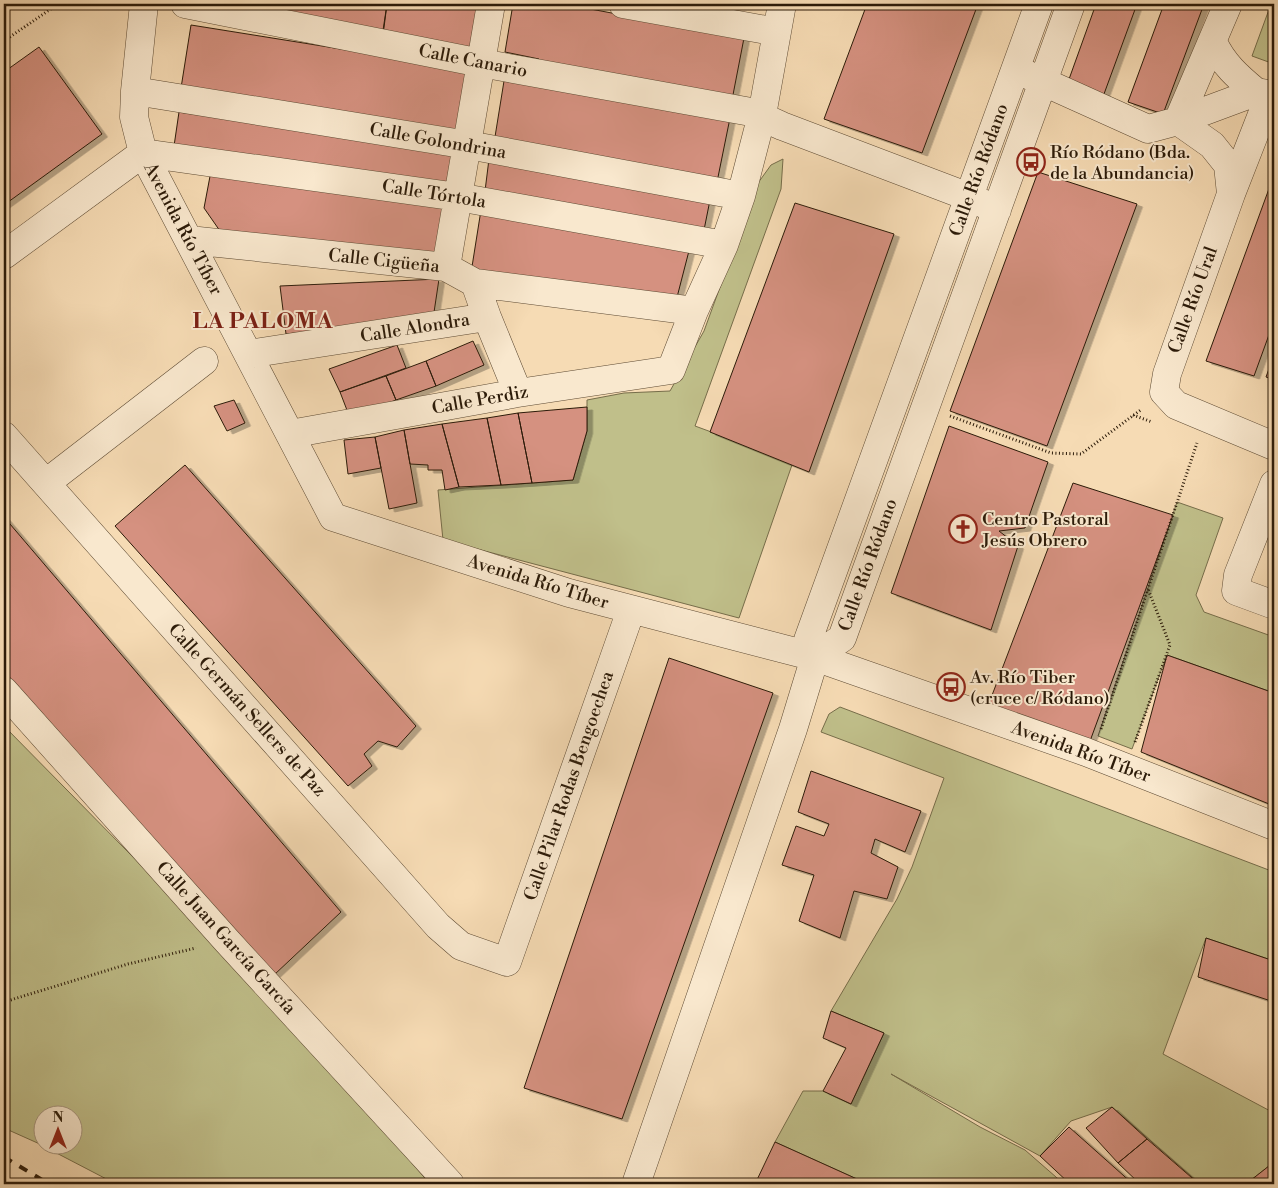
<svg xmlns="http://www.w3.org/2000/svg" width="1278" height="1188" font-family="'Libre Bodoni',serif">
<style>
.green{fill:#c0bf8a;stroke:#766d4a}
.building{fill:#d59180;stroke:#2c1b09;filter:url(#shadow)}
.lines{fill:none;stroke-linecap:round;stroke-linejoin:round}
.minor-casing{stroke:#5e4b34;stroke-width:29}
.path{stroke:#2c1b09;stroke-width:3;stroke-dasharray:1 2.5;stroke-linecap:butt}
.minor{stroke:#f9e8ce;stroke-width:28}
.rail{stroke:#2c1b09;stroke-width:4;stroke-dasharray:9 9;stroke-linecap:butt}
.labels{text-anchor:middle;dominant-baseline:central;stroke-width:4;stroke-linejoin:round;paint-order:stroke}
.street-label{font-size:18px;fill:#2c1b09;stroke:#f9e8ce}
.poi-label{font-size:18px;fill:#2c1b09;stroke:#f9e8ce;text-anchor:start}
.district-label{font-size:22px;font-weight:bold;letter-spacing:1px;fill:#7a1f14;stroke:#f9e8ce}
</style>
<defs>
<filter id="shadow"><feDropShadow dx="5.5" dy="3" stdDeviation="0" flood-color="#0004"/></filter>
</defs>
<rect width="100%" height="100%" fill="#f6dbb4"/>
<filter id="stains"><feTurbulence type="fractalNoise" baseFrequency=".004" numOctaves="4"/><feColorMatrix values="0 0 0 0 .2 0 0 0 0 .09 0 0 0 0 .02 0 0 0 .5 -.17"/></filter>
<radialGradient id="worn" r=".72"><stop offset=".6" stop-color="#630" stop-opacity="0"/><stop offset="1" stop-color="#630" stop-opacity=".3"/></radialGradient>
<path class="green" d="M1271,4h3v60l-22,-8z
M783,159l-2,30 -86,237 98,36 -54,156 -296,-78 -5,-50 135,-10 14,-49v-31l37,-7 46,-2 34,-60 54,-148 13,-18z
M1177,502l46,16 -27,77 8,17 70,25v56l-107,-38 -35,94 -34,-13z
M840,707l434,165v89l-68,-23 -43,116 111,59v49l-28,22h-46l-88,-77 -41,14 -31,35 -149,-82 89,53 45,23 39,34h-196l-93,-42 28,-51h20l28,13 33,-71 -53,-22 66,-112 15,-32 32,-89 -123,-46 8,-18z
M4,726l245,249 181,209h-314l-73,-38h29v-30h-30v29l-38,-17z"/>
<path class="building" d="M230,4h157l-5,33z
M387,4h99l-9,55 -95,-16z
M513,4h51l180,34 -12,62 -194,-35 1,-6 -34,-7z
M867,4h111l-56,149 -98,-34z
M1096,4h41l-33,90 -36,-12z
M1164,4h40l-41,110 -35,-12z
M191,25l281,45 -10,69 -281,-51z
M39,47l63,87 -98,71v-133z
M504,81l226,37 -14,69 -222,-44z
M179,112l280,41 -6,36 -280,-36z
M489,159l221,41 -7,35 -218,-44z
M211,171l239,33 -11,56 -219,-29 -16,-23z
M1038,172l99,32 -90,242 -97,-35z
M1274,175v146l-20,55 -48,-15z
M795,203l99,31 -85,238 -99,-40z
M481,210l209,37 -15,58 -204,-32z
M439,279l-6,40 -147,15 -6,-48z
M473,341l11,24 -48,21 -10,-25z
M397,345l9,23 -66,24 -11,-23z
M1274,355v25l-8,-3z
M426,361l10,25 -40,14 -10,-24z
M386,376l10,24 -46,18 -10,-26z
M234,400l11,23 -18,8 -13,-25z
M587,407v24l-14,49 -41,3 -14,-70z
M518,413l14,70 -31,2 -14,-67z
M487,418l14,67 -42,2 -17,-63z
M442,424l17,63 -14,3 -3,-20h-14v-5l-18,-1 -6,-34z
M949,426l99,36 -23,66 -26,3 19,15 -27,84 -100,-37z
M404,430l13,73 -28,6 -14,-72z
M375,437l6,31 -33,6 -4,-34z
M185,465l231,261 -19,21 -19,-6 -14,13 8,12 -24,20 -233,-260z
M1073,483l100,32 -87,237 -100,-41z
M4,517l337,395 -67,63 -270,-304z
M1167,655l107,38v113l-133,-54z
M669,658l104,35 -151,426 -98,-31z
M811,771l110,40 -16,41 -30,-13 -4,14 27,14 -11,32 -33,-8 -14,47 -41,-17 15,-46 -32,-10 14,-39 28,10 5,-12 -31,-12z
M1206,938l68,23v41l-76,-25z
M831,1011l53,22 -33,71 -28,-13 23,-43 -23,-10z
M1112,1107l35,32 -29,24 -32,-35z
M1069,1127l64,57h-63l-30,-28z
M1147,1139l52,45h-59l-22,-21z
M775,1142l93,42h-113z
M1274,1162v22h-28z"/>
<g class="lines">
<defs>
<path id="minor" d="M144,4l-9,87 -1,26 9,36 190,364 236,76 246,64 271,95 188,74
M185,4l296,59 270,49 31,14 187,71 28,13
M623,4l154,28
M1213,42c10,22 25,35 43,50
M1026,74l122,55 30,-8 78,-29 18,3
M135,91l333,54 273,51
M1270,94l-39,100 -64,180 -3,18 12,13 98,41
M1178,121l50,-117
M1178,121l34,24 16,20 3,29
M189,240l257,27 29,16 219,28
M4,255l139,-102 315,44 266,48
M446,267l45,-263
M487,317l31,76
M248,354l239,-37 -12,-34
M290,434l228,-41 153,-23 23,-59 30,-66 17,-49 21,-81 20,-111
M4,436l434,490 23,20 46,16 124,-352
M46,483l158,-122
M1274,484l-36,91 -2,16 38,14
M815,657l27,-19 229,-634
M815,657l-7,-17 231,-636
M4,691l223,250 223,243
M636,1184l157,-455 22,-72"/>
</defs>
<use href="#minor" class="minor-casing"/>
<path class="path" d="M4,41l54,-37
M1133,415l19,7
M950,416l101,37 30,1 61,-45
M1101,729l96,-286
M1135,742l35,-97 -22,-56
M4,1002l124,-38 68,-16"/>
<use href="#minor" class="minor"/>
<path class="rail" d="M4,1157l45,27"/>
</g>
<defs>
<symbol id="bus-ring" viewBox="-11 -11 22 22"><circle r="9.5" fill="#f9e8ce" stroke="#8f2418" stroke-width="1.5"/><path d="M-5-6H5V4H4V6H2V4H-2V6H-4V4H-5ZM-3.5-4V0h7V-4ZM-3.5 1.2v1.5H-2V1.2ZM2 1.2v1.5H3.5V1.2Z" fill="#8f2418"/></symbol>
<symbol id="church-ring" viewBox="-11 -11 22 22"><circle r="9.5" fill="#f9e8ce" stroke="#8f2418" stroke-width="1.5"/><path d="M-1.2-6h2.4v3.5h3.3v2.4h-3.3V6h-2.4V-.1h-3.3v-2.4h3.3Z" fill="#8f2418"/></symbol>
</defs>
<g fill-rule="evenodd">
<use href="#bus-ring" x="1015" y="146" width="32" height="32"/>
<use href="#church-ring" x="947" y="513" width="32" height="32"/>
<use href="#bus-ring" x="935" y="671" width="32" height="32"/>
</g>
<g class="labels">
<g class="street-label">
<text transform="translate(473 61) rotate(11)">Calle Canario</text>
<text transform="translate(438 141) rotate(10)">Calle Golondrina</text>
<text transform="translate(979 170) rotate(-70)">Calle Río Ródano</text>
<text transform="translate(434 194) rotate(9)">Calle Tórtola</text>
<text transform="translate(183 229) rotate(62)">Avenida Río Tíber</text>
<text transform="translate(384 261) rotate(6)">Calle Cigüeña</text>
<text transform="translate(1193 300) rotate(-70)">Calle Río Ural</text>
<text transform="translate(415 328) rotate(-9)">Calle Alondra</text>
<text transform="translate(480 400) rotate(-10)">Calle Perdiz</text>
<text transform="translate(868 565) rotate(-70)">Calle Río Ródano</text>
<text transform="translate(538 582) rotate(17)">Avenida Río Tíber</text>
<text transform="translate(247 710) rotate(48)">Calle Germán Sellers de Paz</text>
<text transform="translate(1081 752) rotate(20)">Avenida Río Tíber</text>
<text transform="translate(569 786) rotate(-71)">Calle Pilar Rodas Bengoechea</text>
<text transform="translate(226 938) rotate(48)">Calle Juan García García</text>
</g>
<g class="poi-label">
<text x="1050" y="152">Río Ródano (Bda.<tspan x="1050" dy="21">de la Abundancia)</tspan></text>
<text x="982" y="519">Centro Pastoral<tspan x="982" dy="21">Jesús Obrero</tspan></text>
<text x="970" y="677">Av. Río Tiber<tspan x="970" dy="21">(cruce c/ Ródano)</tspan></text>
</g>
<g class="district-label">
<text x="263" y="321">LA PALOMA</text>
</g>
</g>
<rect width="1278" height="1188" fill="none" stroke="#f6dbb4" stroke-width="20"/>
<rect x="5" y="5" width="1268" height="1178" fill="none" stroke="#2c1b09" stroke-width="2.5"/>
<rect x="10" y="10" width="1258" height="1168" fill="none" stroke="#2c1b09"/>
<g transform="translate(58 1130)"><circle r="24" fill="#f9e8ce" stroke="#a7967f"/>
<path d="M0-4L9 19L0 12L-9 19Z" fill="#8f2418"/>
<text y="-8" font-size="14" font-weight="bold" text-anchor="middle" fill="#2c1b09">N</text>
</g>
<rect width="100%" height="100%" filter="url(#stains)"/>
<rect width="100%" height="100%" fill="url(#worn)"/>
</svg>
